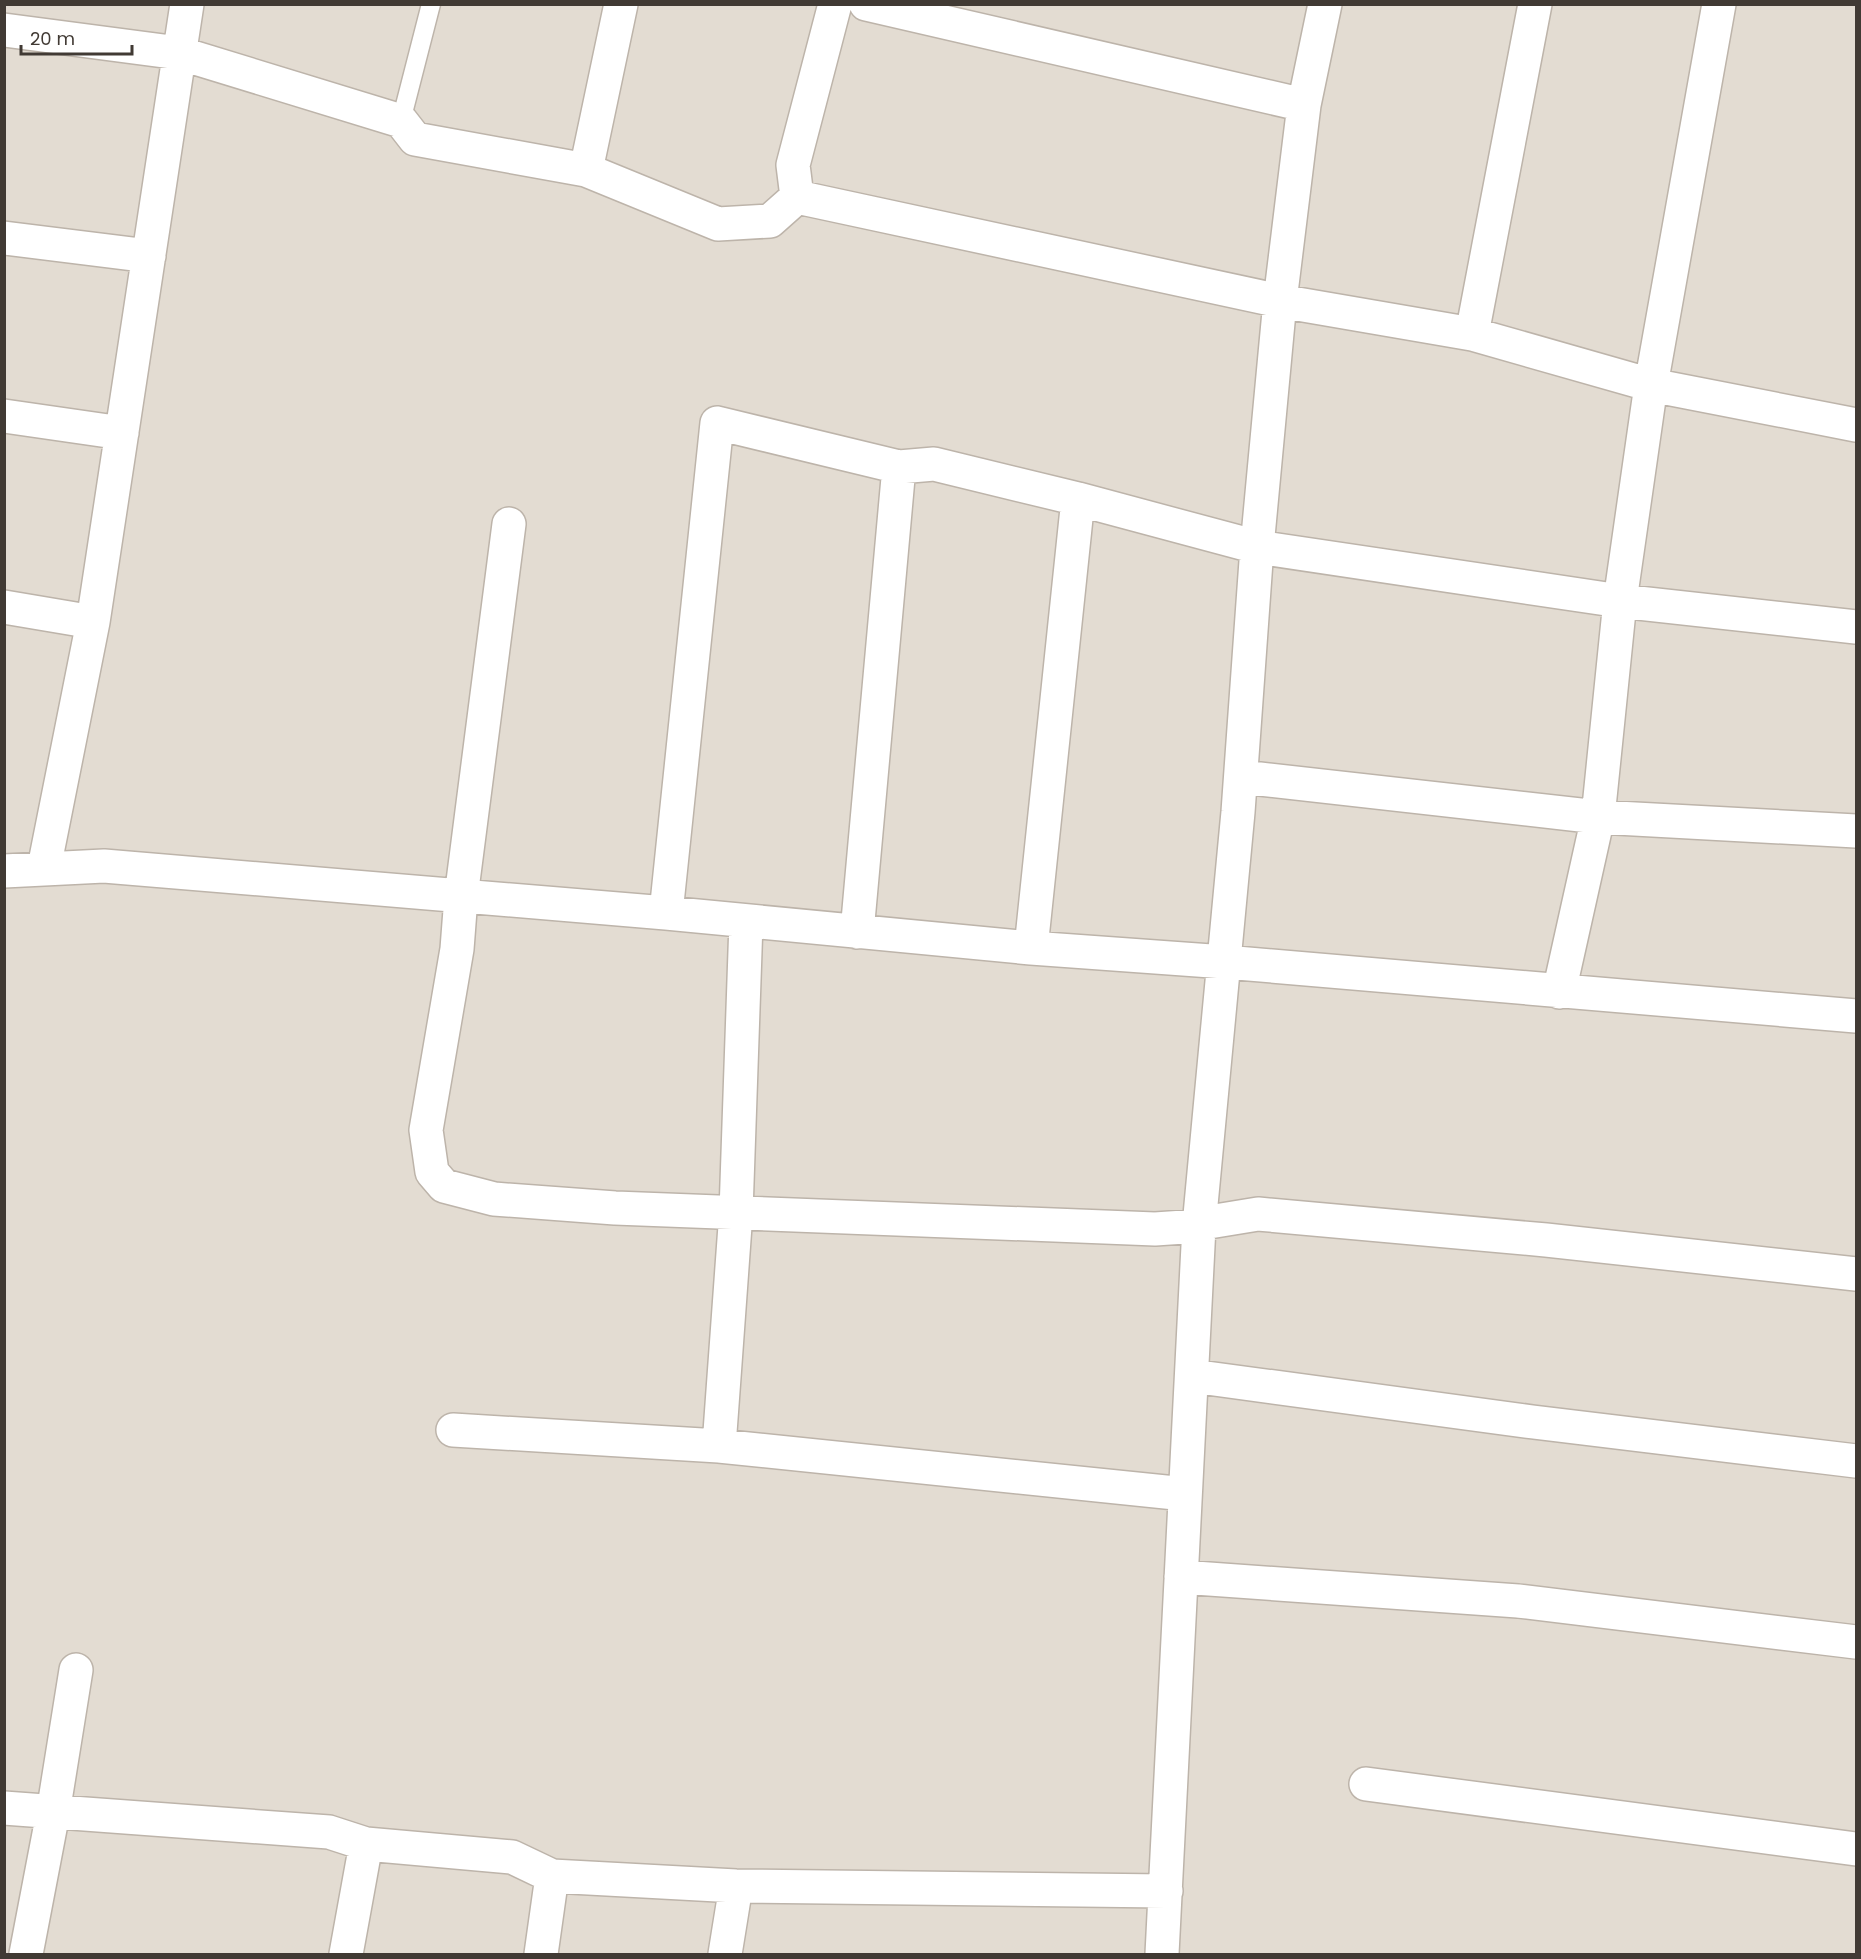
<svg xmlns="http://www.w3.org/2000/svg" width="1861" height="1959" font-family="Poppins,sans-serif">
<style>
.residential{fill:#e3dcd2}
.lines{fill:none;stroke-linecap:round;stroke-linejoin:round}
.lane-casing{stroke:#bdb4aa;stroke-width:21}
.street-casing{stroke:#bdb4aa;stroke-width:36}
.lane{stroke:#fff;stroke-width:18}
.street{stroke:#fff;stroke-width:33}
</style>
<rect width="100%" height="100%" fill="#f0eae3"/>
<path class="residential" d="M5,5h1851v1949h-1851z"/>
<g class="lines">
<defs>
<path id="lane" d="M401,121l30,-117"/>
<path id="street" d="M866,4l438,101
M4,30l175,23 222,68 14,18 171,31 132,54 52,-3 27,-24 -4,-32 42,-161
M586,170l35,-166
M797,197l483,104 192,33 179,51 205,40
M4,238l145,18
M1472,334l63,-330
M4,416l118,17
M509,524l-48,373 -4,52 -31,181 6,42 12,14 50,13 121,9 540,21 44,-3 4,-3 55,-9 288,26 310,34
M4,607l89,15
M1242,777l356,40 258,14
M44,868l49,-246 94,-618
M4,871l100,-5 562,47 365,35 194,14 631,54
M666,913l51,-490 182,44 35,-3 144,35 179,48 363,54 236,26
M857,932l42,-465
M1031,948l47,-449
M1559,992l39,-175 22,-216 31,-216 68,-381
M1192,1376l341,46 323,39
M453,1430l266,16 466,48
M719,1446l17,-234 10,-290
M1181,1577l337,24 338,41
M1366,1784l490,65
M4,1808l325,24 37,12 146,13 40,19 184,10 430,5
M26,1954l27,-141 23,-143
M346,1954l20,-110
M541,1954l11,-78
M725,1954l11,-68
M1162,1954l37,-728 39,-414 19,-265 23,-246 24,-196 21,-101"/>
</defs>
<use href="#lane" class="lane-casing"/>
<use href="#street" class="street-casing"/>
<use href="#lane" class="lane"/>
<use href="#street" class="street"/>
</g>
<rect width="1861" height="1959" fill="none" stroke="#413a34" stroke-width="12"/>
<path d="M21 45v9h111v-9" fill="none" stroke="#413a34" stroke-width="3"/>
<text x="30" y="45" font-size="18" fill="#413a34" stroke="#ffffff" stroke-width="4.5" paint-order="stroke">20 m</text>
</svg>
